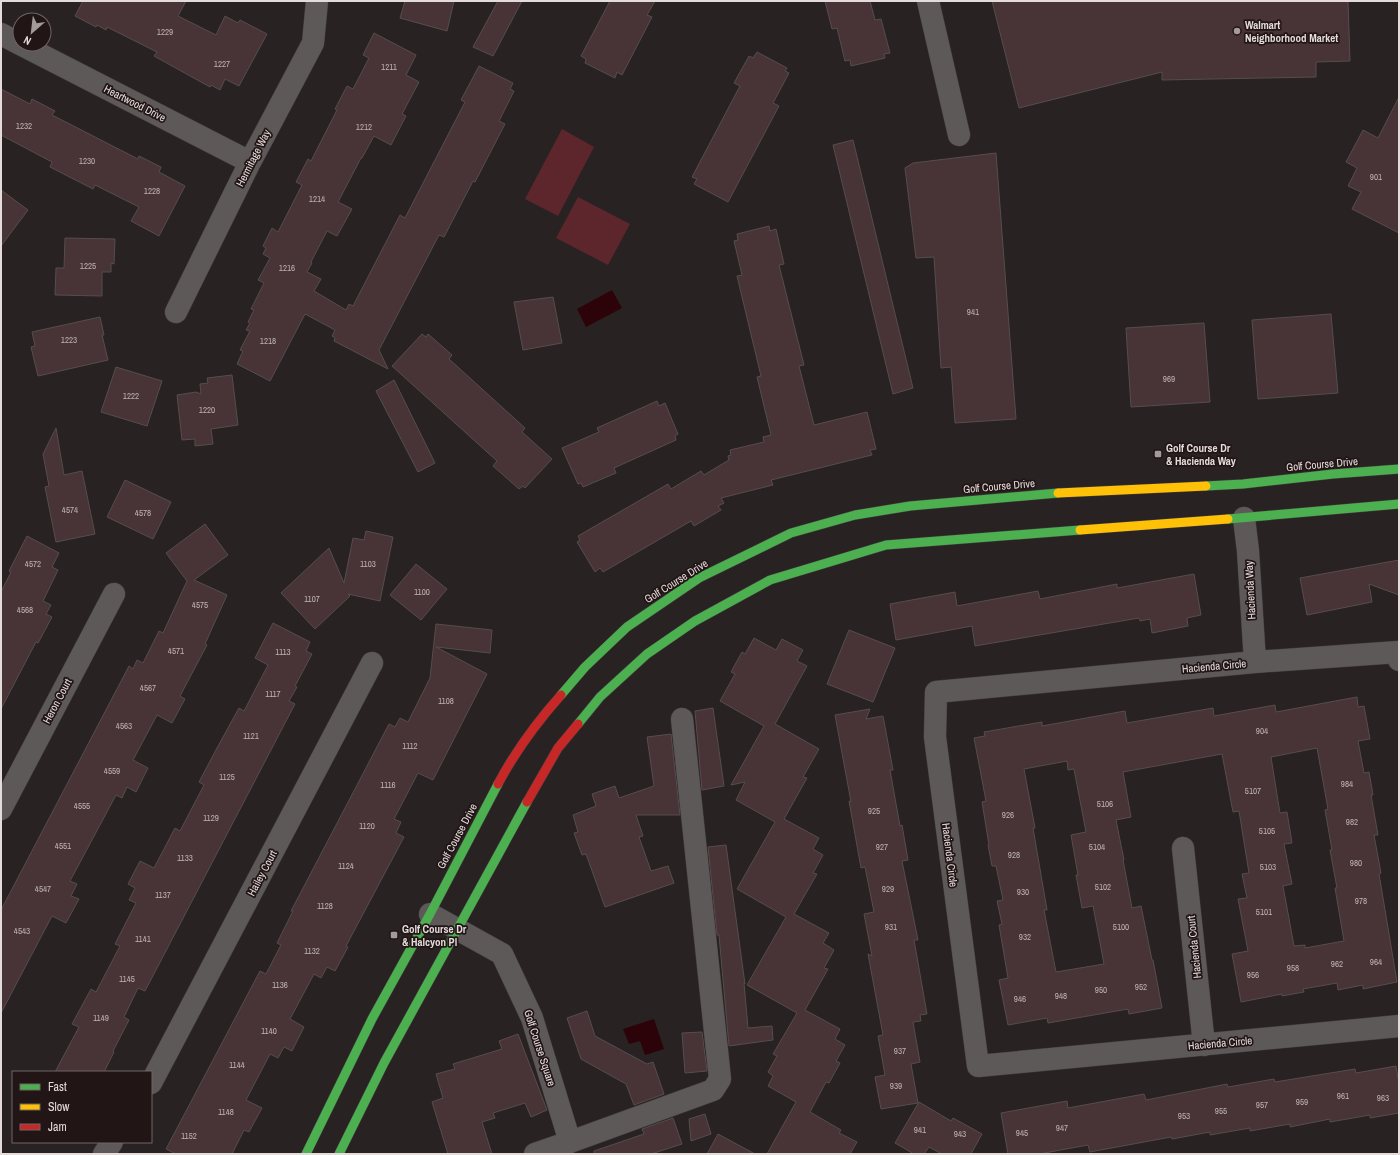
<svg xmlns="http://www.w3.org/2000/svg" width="1400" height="1155" font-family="'Archivo Narrow',sans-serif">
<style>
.green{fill:#5c262c}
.water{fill:#2b0309}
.building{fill:#483436;stroke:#554d4e;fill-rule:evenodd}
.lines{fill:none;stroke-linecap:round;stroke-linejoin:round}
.street-casing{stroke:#423d3d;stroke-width:23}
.fast-casing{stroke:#423d3d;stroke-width:10}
.slow-casing{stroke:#423d3d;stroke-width:10}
.jam-casing{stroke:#423d3d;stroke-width:10}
.street{stroke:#5e5959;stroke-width:22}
.fast{stroke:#4caf50;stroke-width:9}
.slow{stroke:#ffc107;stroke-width:9}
.jam{stroke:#c62828;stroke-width:9}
.poi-dot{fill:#a39a9a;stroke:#221516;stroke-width:1.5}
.labels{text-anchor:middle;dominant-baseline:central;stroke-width:3.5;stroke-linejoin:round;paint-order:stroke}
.number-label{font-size:9px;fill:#bdb1b2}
.poi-label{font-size:11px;font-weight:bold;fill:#e4dbdb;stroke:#221516;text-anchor:start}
.street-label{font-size:11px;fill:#e4dbdb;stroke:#221516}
</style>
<rect width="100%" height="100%" fill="#292222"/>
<path class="green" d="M562,129l32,18 -36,69 -33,-17z
M578,197l52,27 -22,41 -52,-27z"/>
<path class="water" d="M612,290l10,18 -36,19 -9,-18z
M654,1019l10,30 -19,6 -5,-14 -11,3 -6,-15z"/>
<path class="building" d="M83,1h103l-8,15 38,19 9,-19 13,7 2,-3 27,14 -28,52 -14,-7 -5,11 -9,-5 -1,2 -56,-31 3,-4 -50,-25 -1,3 -9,-5 -1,2 -21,-11z
M405,1h49l-7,30 -47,-13z
M498,1h24l-29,55 -20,-9z
M610,1h45l-8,14 5,2 -30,58 -5,-3 -2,6 -30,-15 1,-4 -5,-3z
M825,1h45l5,19 6,-1 9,34 -6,1 1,4 -34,8 -1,-6 -5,1 -8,-33 -5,1z
M992,1h356l2,60 -34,1v15l-154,3v-8l-143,36z
M374,33l42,22 -10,20 13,7 -17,32 4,2 -15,29 -17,-9 -12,22h-1l-23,44 14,7 -15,27 -10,-5 -16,31 1,1 -5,9 14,7 -7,12 32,19 3,-6 4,2 47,-91 5,3 60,-116 -4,-2 18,-34 34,17 -3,6 4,2 -15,30 6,3 -30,58 -2,-1 -29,56 -5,-2 -60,115 9,19 -54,-28 1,-3 -3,-2 3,-6 -30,-16 -35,67 -33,-17 6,-13 -3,-1 10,-19 -4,-1 4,-7 -2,-1 6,-12 -3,-1 13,-26 -6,-3 12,-22 -7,-4 3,-6 -3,-2 9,-18 6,4 24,-47 -6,-3 12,-23 3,2 26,-51 -2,-1 12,-23 6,3 16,-31 -6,-3z
M757,52l30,16 -2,3 4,2 -16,30 6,3 -51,96 -34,-18 3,-5 -5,-2 48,-91 -6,-3 15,-27 4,2z
M1,89l29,15 2,-5 23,12 -3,4 86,44 1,-3 22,11 -2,5 26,14 -26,50 -28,-15 8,-14 -44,-22 -2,4 -43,-22 2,-5 -51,-27z
M1399,97v136l-47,-24 9,-17 -13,-6 9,-18 -11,-6 17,-32 15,8z
M853,140l60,248 -20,6 -60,-249z
M996,153l20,266 -61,4 -4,-56 -10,1 -7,-111 -18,1 -11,-90 8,-5z
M1,190l27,20 -27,36z
M769,226l1,5 6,-2 8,35 -5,1 25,100 -5,1 15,59 53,-13 9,37 -6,1 2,5 -101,25 2,5 -52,13 3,5 -6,3 3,4 -27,16 -3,-5 -88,51 -3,-4 -5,4 -18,-30 3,-2 -2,-4 90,-52 3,5 30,-18 3,4 25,-15 -1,-4 3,-1 -1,-5 34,-8 -1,-5 8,-2 -14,-58 4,-1 -24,-100 5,-1 -8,-34 4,-1 -1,-6z
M65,238l50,1 -1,25 -3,-1v9h-9v24l-47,-1 1,-27h8z
M553,297l9,46 -39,7 -9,-48z
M1331,314l7,79 -80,6 -6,-79z
M100,317l4,18h-2l6,25 -70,16 -7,-29 4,-1 -3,-14z
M1204,323l6,79 -79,5 -5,-79z
M422,334l4,3 2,-3 24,21 -3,4 76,69 -3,4 30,27 -27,29 -2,-2 -4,3 -26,-23 4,-5 -105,-95z
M116,367l46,14 -15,45 -46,-14z
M232,375l6,50 -27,4 2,15 -18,2v-7l-13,1 -5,-45 19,-3 5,2 -1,-10 8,-1 -1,-5z
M394,380l41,83 -17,9 -42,-81z
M657,401l2,5 6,-3 13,31 -3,2 1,4 -62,28 2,5 -33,14 -2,-4 -3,1 -16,-36 37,-16 -2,-4z
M56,428l8,47 18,-4 13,63 -39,8 -11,-55 4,-1 -6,-32z
M125,480l46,22 -18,37 -46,-22z
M205,524l23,31 -34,25 33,15 -22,49 2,1 -27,51 5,3 -13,24 -15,-8 -24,45 15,8 -12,24 -9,-5 -5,11 -6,-3 -46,86 7,3 -6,12 8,3 -13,24 -14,-7 -51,97v-103l128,-244 4,3 4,-9 6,3 16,-32 4,2 24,-52 -21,-28z
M366,531l27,6 -13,64 -32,-7 2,2 -35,33 -34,-36 48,-45 15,35 9,-45 11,2z
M27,536l32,17 -7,14 6,3 -15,31 8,4 -5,9 6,3 -14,26 -2,-1 -35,67v-117l10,-20 -2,-1z
M1399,560v35l-30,-11 3,18 -65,13 -7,-37z
M416,564l31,25 -26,31 -31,-25z
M1194,574l7,41 -14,3 1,8 -36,7 -2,-14 -10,2 -1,-3 -164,28 -3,-20 -76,14 -6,-36 65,-12 2,14 81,-15 2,8 77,-15v4z
M273,623l37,19 -4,9 6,3 -17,32 2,1 -8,14 6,3 -150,287 -7,-3 -14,29 5,3 -16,31 1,1 -10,20h-49l24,-45 -7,-3 19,-35 5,3 24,-46 -5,-2 21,-41 -7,-3 6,-12 -7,-4 12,-23 14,7 21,-40 5,3 24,-46 -5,-3 18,-34 22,-40 5,3 24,-46 -13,-7z
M436,624l56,6 -2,23 -54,-6 51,27 -54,106 -15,-7 -24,46 7,3 -5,11 8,4 -58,109 2,1 -13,24 -8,-4 -6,11 -7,-4 -24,45 14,8 -12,24 -8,-4 -6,11 -8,-4 -24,46 16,8 -13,24 -5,-2 -12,24h-56l-10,-5 94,-178 6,3 15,-29 -4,-2 16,-32h-2l98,-187 6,3 5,-9 8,4 22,-44z
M849,630l46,18 -22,54 -46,-18z
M754,638l22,12 6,-11 21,11 -6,11 10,5 -32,58 44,25 -16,28 4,1 -23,41 35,19 -6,11 10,6 -10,18 4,1 -23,40 35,19 -6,10 11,7 -10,18 4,1 -23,41 35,19 -5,10 10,6 -9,16 4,2 -11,20 -3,-1 -16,30 31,18 -2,3 18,9 -7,12h-83l29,-52 -28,-16 5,-10 -5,-4 9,-16 -4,-2 24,-41 -50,-28 39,-68 -49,-28 38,-67 -39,-22 9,-18 -14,3 33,-59 -44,-25 15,-27 -4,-2 11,-20 3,2z
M1357,697l1,10 6,-1 6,33 -12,2 6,32 5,-1 4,23h-2l7,40h-4l7,38 -2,1 18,108 -34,7v-4l-25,5 -1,-7 -34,6 1,3 -22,4v-2l-41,8 -9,-48 16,-3 -10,-52 9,-1 -5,-24 7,-1 -10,-62 -6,1 -11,-58 -99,18 8,45 -15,3 8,40h-1l9,48 9,-2 11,54h1l9,48 -33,6 -1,-5 -80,14 -1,-5 -39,7 -9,-45 9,-2 -9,-53 3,-1 -5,-23 6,-1 -7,-34h-4l-4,-21h1l-7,-43 4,-1 -12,-63 11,-2 -1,-4 58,-10v4l83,-15 2,12 86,-15 1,8 61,-11 1,7zM1317,748l11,61 -3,1 7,40h-2l7,38h-2l9,53 -39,7v-3l-11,1 -11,-60 9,-2 -8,-40 8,-1 -5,-31 -7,1 -9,-56zM1067,761l1,9 6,-1 12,63 -15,3 7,40h-2l6,33 11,-2 11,58 -48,8 -12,-62h3l-14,-82h2l-11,-59z
M713,708l11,78 -22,4 -7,-79z
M870,709l-4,10 17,-3 10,54h-3l10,56 2,-1 6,35 -6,1 16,79h-4l13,74 -7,1 1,6 -8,1 7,40 -9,2 7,39 -37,6 -6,-32 10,-2 -7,-39 5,-1 -15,-81 4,2 -8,-42 10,-2 -9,-45 -4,1 -12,-67 2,1 -16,-87z
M671,734l9,81h-44l7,21 -4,1 12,34 17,-5 6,17 -69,24 -19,-53 -4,1 -8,-22 4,-1 -5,-17 23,-9 -4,-12 23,-8 4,12 35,-12 -7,-49z
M726,845l19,139 -1,-1 4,45 24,-2 1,14 -44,6 -10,-111h-2l-9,-88z
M587,1011l8,25 52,28 6,-2 11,32 -30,11 -8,-21 -45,-25 -14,-41z
M702,1032l5,39 -22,2 -3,-40z
M518,1034l29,76 -16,7 -6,-14 -32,10 2,5 -13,4 10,32h-44l-16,-52 11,-4 -7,-24 19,-5 -2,-5 49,-15 -3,-8z
M1396,1066l3,18v29l-29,5v-3l-40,7v-3l-40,8v-3l-40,7v-3l-40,7v-3l-38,7 -1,-2 -81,15 -2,-7 -49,9h-31l-7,-41 66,-12 1,7 76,-14 2,6 81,-16 1,3 46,-8 1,3 80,-13 1,4z
M919,1102l32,19 2,-3 29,16 -11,20h-29l-13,-7 -5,7h-10l-19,-11z
M705,1114l6,20 -20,7 -2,-22z
M673,1118l9,26 -31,10h-57v-3l50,-17 -2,-5z
M718,1134l37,20h-48z"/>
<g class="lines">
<defs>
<path id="street" d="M928,1l31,134
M1,34l19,10
M20,44l230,118
M176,312l74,-150 63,-119 4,-42
M1244,518l4,33 7,111
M1399,660l-1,-8 -143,10 -319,30 -1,45 43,329 421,-40
M1,809l113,-215
M1183,848l21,197
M430,914l72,40 30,64 38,124 -35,12
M151,1083l221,-420
M570,1142l143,-52 7,-11 -38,-360
M104,1154l8,-12"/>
<path id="fast" d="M1206,486l37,-2 90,-10 66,-5
M1228,519l171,-15
M561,695l24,-28 42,-40 72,-49 92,-45 64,-18 55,-9 148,-13
M578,724l22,-27 47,-43 48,-33 75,-41 116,-35 194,-15
M306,1154l66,-135 58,-105 68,-130
M339,1154l45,-91 143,-261"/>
<path id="slow" d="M1058,493l148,-7
M1080,530l148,-11"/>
<path id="jam" d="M498,784c17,-32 39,-62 63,-89
M527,802l31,-54 20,-24"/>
</defs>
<use href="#street" class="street-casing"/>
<use href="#fast" class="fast-casing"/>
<use href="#slow" class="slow-casing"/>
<use href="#jam" class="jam-casing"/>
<use href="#street" class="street"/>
<use href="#fast" class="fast"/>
<use href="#slow" class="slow"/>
<use href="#jam" class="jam"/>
</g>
<g class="poi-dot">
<circle cx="1237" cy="31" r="4"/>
<rect x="1154" y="450" width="8" height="8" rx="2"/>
<rect x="390" y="931" width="8" height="8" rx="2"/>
</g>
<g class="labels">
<g class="number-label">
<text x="165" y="32">1229</text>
<text x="222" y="64">1227</text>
<text x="389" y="67">1211</text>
<text x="24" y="126">1232</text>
<text x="364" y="127">1212</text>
<text x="87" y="161">1230</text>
<text x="1376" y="177">901</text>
<text x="152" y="191">1228</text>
<text x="317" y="199">1214</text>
<text x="88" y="266">1225</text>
<text x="287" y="268">1216</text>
<text x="973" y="312">941</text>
<text x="69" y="340">1223</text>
<text x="268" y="341">1218</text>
<text x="1169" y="379">969</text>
<text x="131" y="396">1222</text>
<text x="207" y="410">1220</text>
<text x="70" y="510">4574</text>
<text x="143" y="513">4578</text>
<text x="33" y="564">4572</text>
<text x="368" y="564">1103</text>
<text x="422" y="592">1100</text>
<text x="312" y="599">1107</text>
<text x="200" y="605">4575</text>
<text x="25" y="610">4568</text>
<text x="176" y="651">4571</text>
<text x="283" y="652">1113</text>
<text x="148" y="688">4567</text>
<text x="273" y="694">1117</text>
<text x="446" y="701">1108</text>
<text x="124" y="726">4563</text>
<text x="1262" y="731">904</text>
<text x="251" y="736">1121</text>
<text x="410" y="746">1112</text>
<text x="112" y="771">4559</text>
<text x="227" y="777">1125</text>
<text x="1347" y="784">984</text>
<text x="388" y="785">1116</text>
<text x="1253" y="791">5107</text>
<text x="1105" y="804">5106</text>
<text x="82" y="806">4555</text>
<text x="874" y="811">925</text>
<text x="1008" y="815">926</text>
<text x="211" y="818">1129</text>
<text x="1352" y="822">982</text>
<text x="367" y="826">1120</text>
<text x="1267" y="831">5105</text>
<text x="63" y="846">4551</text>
<text x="882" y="847">927</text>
<text x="1097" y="847">5104</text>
<text x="1014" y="855">928</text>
<text x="185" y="858">1133</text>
<text x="1356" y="863">980</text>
<text x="346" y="866">1124</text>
<text x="1268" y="867">5103</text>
<text x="1103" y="887">5102</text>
<text x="43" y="889">4547</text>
<text x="888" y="889">929</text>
<text x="1023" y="892">930</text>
<text x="163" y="895">1137</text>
<text x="1361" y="901">978</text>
<text x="325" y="906">1128</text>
<text x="1264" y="912">5101</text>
<text x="891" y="927">931</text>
<text x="1121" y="927">5100</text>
<text x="22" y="931">4543</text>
<text x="1025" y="937">932</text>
<text x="143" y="939">1141</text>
<text x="312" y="951">1132</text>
<text x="1376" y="962">964</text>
<text x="1337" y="964">962</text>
<text x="1293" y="968">958</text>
<text x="1253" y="975">956</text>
<text x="127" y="979">1145</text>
<text x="280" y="985">1136</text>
<text x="1141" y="987">952</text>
<text x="1101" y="990">950</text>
<text x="1061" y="996">948</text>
<text x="1020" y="999">946</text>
<text x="101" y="1018">1149</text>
<text x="269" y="1031">1140</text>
<text x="900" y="1051">937</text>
<text x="237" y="1065">1144</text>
<text x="896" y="1086">939</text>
<text x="1343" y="1096">961</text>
<text x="1383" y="1098">963</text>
<text x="1302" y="1102">959</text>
<text x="1262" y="1105">957</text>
<text x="1221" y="1111">955</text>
<text x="226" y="1112">1148</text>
<text x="1184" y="1116">953</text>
<text x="1062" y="1128">947</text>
<text x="920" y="1130">941</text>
<text x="1022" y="1133">945</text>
<text x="960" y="1134">943</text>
<text x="189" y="1136">1152</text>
</g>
<g class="poi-label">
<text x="1245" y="25">Walmart<tspan x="1245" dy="13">Neighborhood Market</tspan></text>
<text x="1166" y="448">Golf Course Dr<tspan x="1166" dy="13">&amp; Hacienda Way</tspan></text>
<text x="402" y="929">Golf Course Dr<tspan x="402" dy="13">&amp; Halcyon Pl</tspan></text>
</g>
<g class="street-label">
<text transform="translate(135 103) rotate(27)">Heartwood Drive</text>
<text transform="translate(253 158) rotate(-63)">Hermitage Way</text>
<text transform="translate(1322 464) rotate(-5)">Golf Course Drive</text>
<text transform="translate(999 486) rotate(-5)">Golf Course Drive</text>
<text transform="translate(676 581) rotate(-32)">Golf Course Drive</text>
<text transform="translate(1250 590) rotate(-93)">Hacienda Way</text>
<text transform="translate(1214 666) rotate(-5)">Hacienda Circle</text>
<text transform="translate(57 701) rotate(-62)">Heron Court</text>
<text transform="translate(457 836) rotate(-62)">Golf Course Drive</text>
<text transform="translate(950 855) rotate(83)">Hacienda Circle</text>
<text transform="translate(262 873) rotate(-62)">Hailey Court</text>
<text transform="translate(1194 947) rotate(-96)">Hacienda Court</text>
<text transform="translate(1220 1043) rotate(-5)">Hacienda Circle</text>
<text transform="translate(540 1048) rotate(72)">Golf Course Square</text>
</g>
</g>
<rect width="1400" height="1155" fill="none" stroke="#e4dbdb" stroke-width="4"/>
<rect x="12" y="1071" width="140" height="72" fill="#221516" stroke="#706465"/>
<rect x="20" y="1084" width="20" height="6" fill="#4caf50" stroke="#706465"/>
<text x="48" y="1091" font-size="12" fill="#e4dbdb">Fast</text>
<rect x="20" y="1104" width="20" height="6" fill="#ffc107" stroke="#706465"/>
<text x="48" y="1111" font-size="12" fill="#e4dbdb">Slow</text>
<rect x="20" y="1124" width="20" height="6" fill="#c62828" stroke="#706465"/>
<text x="48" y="1131" font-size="12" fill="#e4dbdb">Jam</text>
<g transform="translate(32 32) rotate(208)"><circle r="19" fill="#221516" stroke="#706465"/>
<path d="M0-3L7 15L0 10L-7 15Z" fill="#a39a9a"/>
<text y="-6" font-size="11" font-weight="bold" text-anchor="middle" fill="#e4dbdb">N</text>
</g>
</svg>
